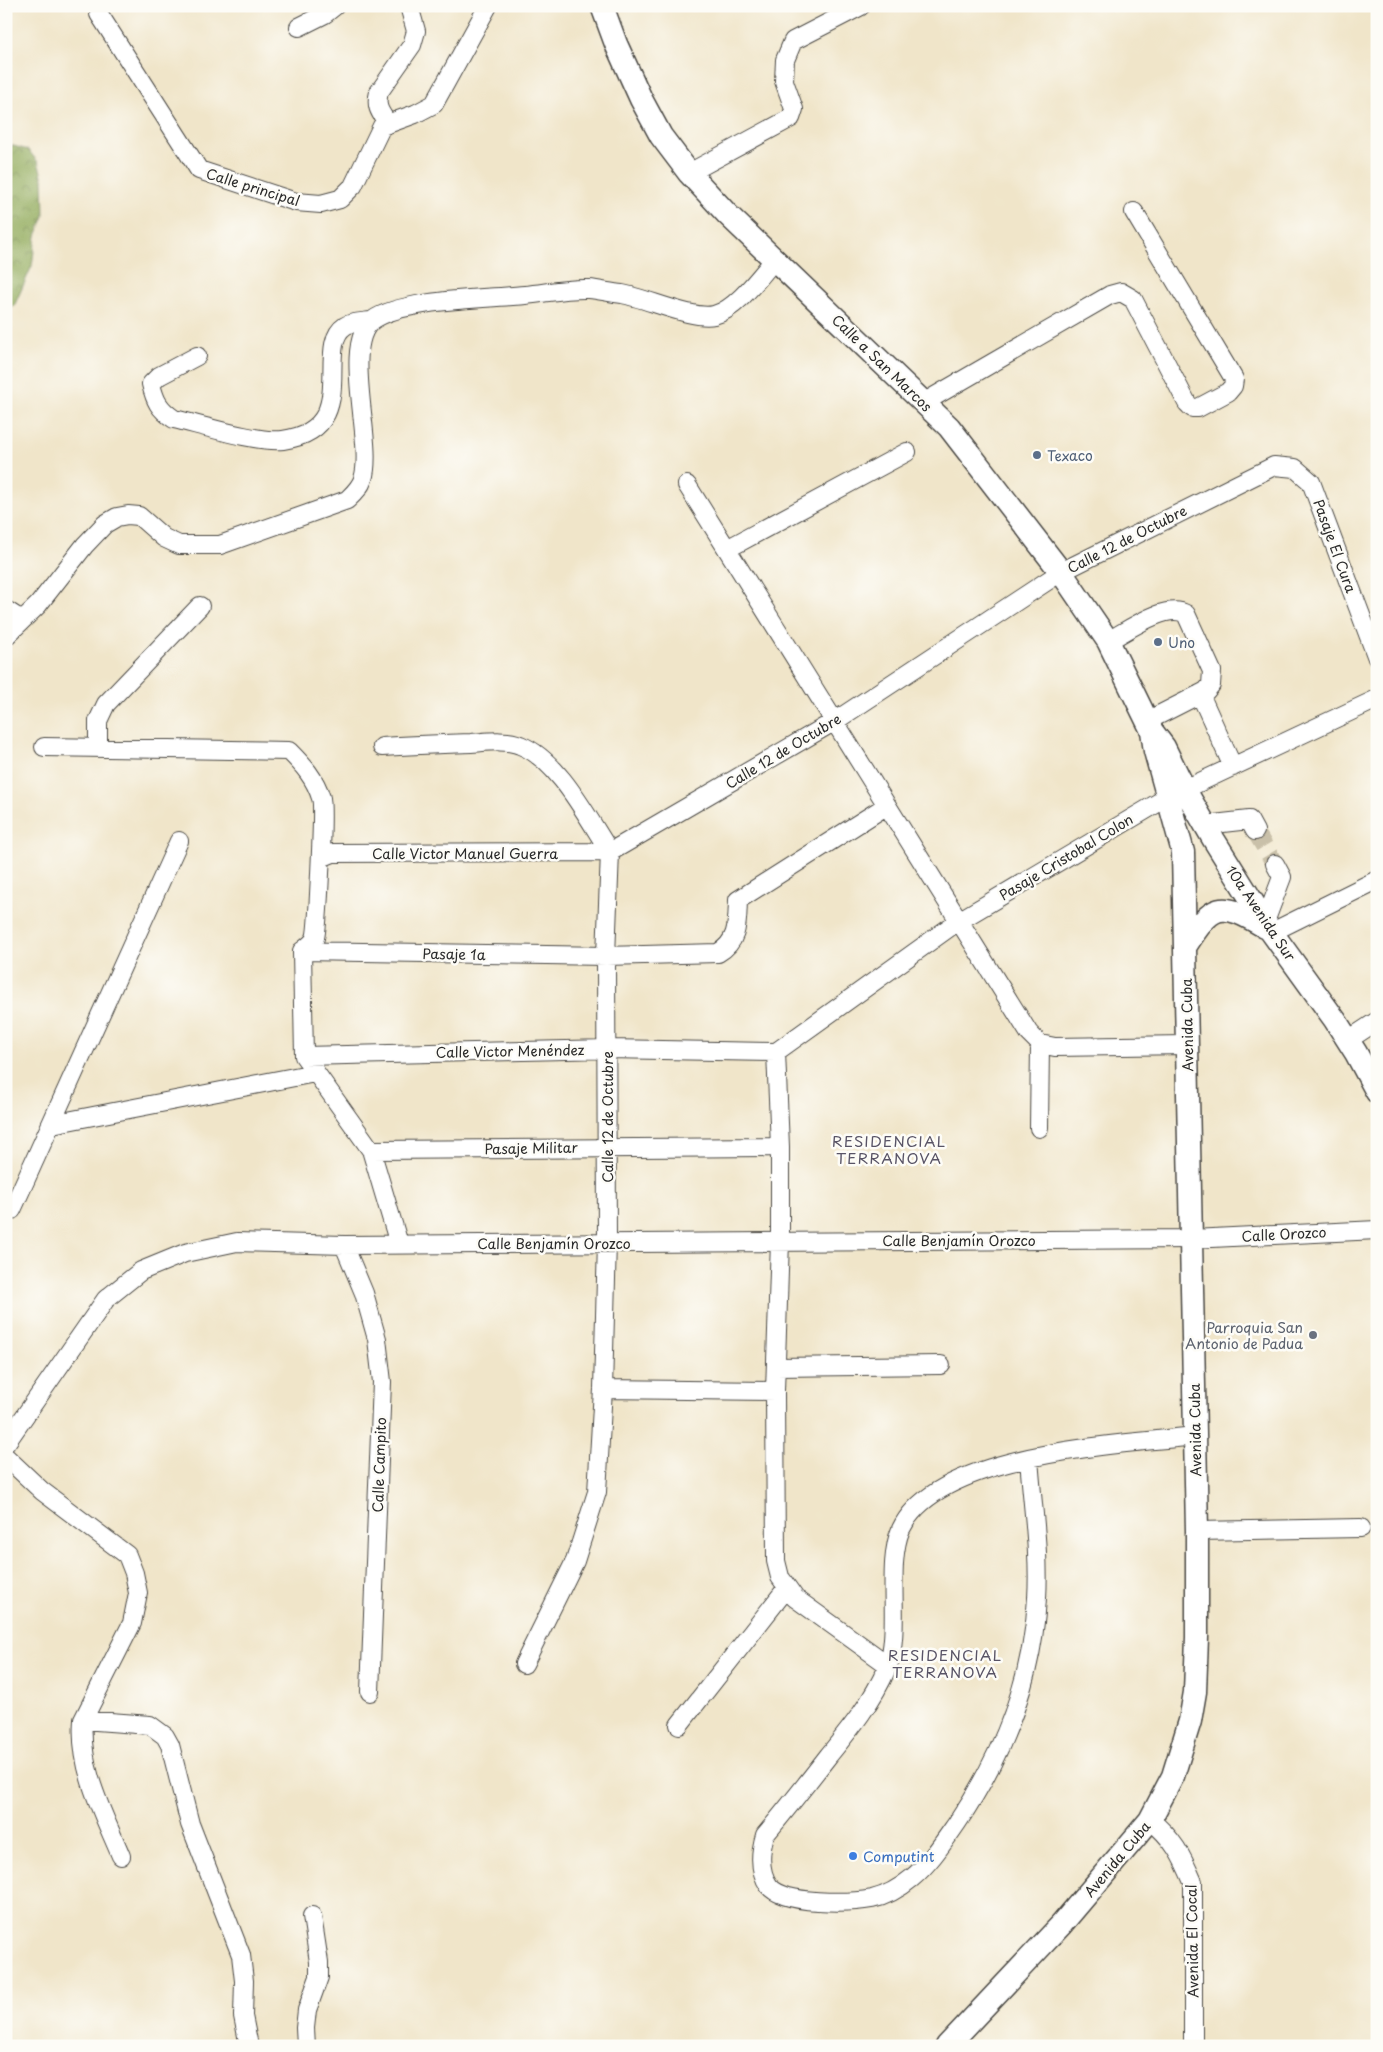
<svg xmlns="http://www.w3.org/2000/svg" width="1383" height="2052" font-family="'Playpen Sans',sans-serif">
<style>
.forest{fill:url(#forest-crowns);stroke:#5e6b44}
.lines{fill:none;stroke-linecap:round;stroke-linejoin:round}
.minor-tunnel{stroke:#c9c0a9;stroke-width:18;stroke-dasharray:18 9;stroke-linecap:butt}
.minor-casing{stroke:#494743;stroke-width:20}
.major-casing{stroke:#494743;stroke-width:25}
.minor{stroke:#fff;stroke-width:18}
.major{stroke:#fff;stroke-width:22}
.service-dot{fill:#5c6f8a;stroke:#fdfcf7;stroke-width:2}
.worship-dot{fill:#6b7280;stroke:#fdfcf7;stroke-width:2}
.shop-dot{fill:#3f7fe0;stroke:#fdfcf7;stroke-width:2}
.labels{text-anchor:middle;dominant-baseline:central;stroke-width:5;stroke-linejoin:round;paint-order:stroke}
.street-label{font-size:14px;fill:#2b2b2b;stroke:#fdfcf7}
.service-label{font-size:14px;fill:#4e5e75;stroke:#fdfcf7;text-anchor:start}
.worship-label{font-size:14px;fill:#5b616d;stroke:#fdfcf7;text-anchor:end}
.shop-label{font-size:14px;fill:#366cbe;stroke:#fdfcf7;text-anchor:start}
.neighbourhood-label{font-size:15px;letter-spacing:1px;fill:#595466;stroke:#fdfcf7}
</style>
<defs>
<pattern id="forest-crowns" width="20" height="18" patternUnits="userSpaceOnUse" patternTransform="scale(1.25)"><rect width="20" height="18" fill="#92ab5c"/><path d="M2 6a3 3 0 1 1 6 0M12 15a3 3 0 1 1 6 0" fill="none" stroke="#778b4c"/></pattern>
</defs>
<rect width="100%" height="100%" fill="#fdfcf7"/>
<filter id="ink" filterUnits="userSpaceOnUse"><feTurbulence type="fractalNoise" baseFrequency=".02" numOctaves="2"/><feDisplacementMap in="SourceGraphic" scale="10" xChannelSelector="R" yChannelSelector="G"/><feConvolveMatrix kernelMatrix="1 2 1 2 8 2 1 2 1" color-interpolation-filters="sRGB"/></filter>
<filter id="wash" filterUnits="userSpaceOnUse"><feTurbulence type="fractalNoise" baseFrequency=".0096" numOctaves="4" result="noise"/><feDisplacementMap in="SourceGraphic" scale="20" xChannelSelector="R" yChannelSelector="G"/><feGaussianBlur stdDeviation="1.12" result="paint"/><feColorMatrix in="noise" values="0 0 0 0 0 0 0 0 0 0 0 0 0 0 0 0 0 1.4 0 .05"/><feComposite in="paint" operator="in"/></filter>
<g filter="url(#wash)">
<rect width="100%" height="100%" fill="#f0e5c9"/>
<path class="forest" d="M6,141l4,4 18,5 10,12 5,17 1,37 -8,20 -4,30 -17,38 -9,10z"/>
</g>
<g filter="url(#ink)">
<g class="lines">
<path class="minor-tunnel" d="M1255,831l20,33"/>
<defs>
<path id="minor" d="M99,14l100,156 97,32 25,2 19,-5 13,-13 29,-60 33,-12 19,-10 54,-98
M299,27l26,-13 10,-8
M388,124c-8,-12 -13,-17 -9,-32l33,-47 4,-14 -7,-25
M689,173l102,-55 3,-9 -10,-28 1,-21 8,-19 68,-35
M197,356l-38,20 -8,8c4,17 8,25 23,35 26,6 85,24 109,21 80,-11 30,-93 62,-114 6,-4 18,-4 26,-5
M923,403l187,-108 11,-3 12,7 54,104 5,5h6l30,-16 5,-6 1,-7 -100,-167
M687,485l342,548 11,11 15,3 132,-2
M727,549l180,-97
M6,610l11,7 7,1
M6,636l32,-31 47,-60 20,-21 12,-7 11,-2 11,1 25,22 15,7h41l127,-45c7,-7 13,-12 16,-21 12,-36 -23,-135 10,-159 29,-21 113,-21 152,-25 21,-2 42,-7 64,-6 11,1 22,4 33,5 24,4 71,26 92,21 22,-5 47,-40 61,-56
M1108,641c19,-10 58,-39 78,-27l26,57 -1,14 -5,6 -59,30
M1200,694l33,73
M44,747l245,4c14,14 26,27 32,47 3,8 -3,133 -6,140 -2,5 -9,10 -13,13l2,105 67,94 28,94
M382,747c30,-2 59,-3 89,-4 15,-1 35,-4 49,2 39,15 68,74 90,107
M98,748v-27l8,-17 94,-98
M1205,825l44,-5 6,11
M321,858l12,-5 277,-1 225,-131 226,-149 213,-106 21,2 16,14 66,176
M1265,922l17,-45 -7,-13
M1272,932l105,-52
M302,951l304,5 112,-3c21,-12 19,-31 20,-53l148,-94
M1348,1040l29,-19
M776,1052l181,-130 209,-124 211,-99
M776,1052l4,95v94l-5,150 1,170 4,16 15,21 93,67
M304,1056l304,-7 168,3
M52,1124l263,-51
M1039,1128l1,-84
M371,1150l409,-3
M12,1210l167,-369
M344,1245l20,48 13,46 5,43 -12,310
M776,1367l165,-2
M603,1389l172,2
M6,1443l100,-144 35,-28 44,-18 52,-11 107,3 848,-6 185,-9
M6,1457l36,34 85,64 7,18 4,20 -6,30 -49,97c-4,49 20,93 38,136
M1029,1458c3,46 11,94 8,140 -4,81 -35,158 -80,225 -14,20 -27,40 -45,55 -12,10 -26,18 -40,21 -22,4 -88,6 -103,-13 -11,-16 -9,-34 -4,-51 22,-26 43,-53 64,-80 22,-27 44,-54 58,-87 15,-38 -2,-102 14,-139 36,-77 219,-84 293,-93
M1197,1531l164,-3
M524,1664l51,-103 22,-69 6,-103 4,-147 -1,-286 4,-104
M83,1720l67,5 15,11 5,9 20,79 51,131 3,26 -1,35 6,30
M679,1725l107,-136
M1150,1820c23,18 32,36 43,62v164
M306,2046l-1,-18 2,-18 12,-33v-15l-7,-46"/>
<path id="major" d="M602,6l14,38 25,55 20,37 28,37 38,41 222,213 112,145 47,69 44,90 12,16 21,43 29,50 56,90 65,90 21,33 21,39
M1185,947c28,-44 35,-47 80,-20
M947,2046l114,-121 89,-105 23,-44 17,-55 5,-29 2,-55v-106l-14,-679 -28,-101 -3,-20"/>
</defs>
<use href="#minor" class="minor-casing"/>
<use href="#major" class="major-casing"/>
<use href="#minor" class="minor"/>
<use href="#major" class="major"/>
</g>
</g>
<g class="service-dot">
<circle cx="1037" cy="455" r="5"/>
<circle cx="1158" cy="642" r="5"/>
</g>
<circle class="worship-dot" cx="1313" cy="1335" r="5"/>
<circle class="shop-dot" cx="853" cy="1856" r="5"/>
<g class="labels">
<g class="street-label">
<text transform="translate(253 187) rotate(17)">Calle principal</text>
<text transform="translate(882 363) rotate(44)">Calle a San Marcos</text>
<text transform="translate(1127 539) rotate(-27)">Calle 12 de Octubre</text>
<text transform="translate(1335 546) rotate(70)">Pasaje El Cura</text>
<text transform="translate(783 751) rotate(-31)">Calle 12 de Octubre</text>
<text x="465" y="853">Calle Victor Manuel Guerra</text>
<text transform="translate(1066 857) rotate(-31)">Pasaje Cristobal Colon</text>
<text transform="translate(1261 913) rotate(56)">10a Avenida Sur</text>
<text transform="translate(454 954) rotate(1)">Pasaje 1a</text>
<text transform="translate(1187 1025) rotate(-91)">Avenida Cuba</text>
<text transform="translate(510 1051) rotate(-1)">Calle Victor Menéndez</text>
<text transform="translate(607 1117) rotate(-90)">Calle 12 de Octubre</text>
<text transform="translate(531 1148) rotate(-1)">Pasaje Militar</text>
<text transform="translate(1284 1234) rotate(-3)">Calle Orozco</text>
<text x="959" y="1240">Calle Benjamín Orozco</text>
<text x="554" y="1243">Calle Benjamín Orozco</text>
<text transform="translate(1195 1430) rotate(-91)">Avenida Cuba</text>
<text transform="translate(379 1465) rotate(-88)">Calle Campito</text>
<text transform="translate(1117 1859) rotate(-50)">Avenida Cuba</text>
<text transform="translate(1192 1941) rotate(-91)">Avenida El Cocal</text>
</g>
<g class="service-label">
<text x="1047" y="455">Texaco</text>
<text x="1168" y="642">Uno</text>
</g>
<g class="worship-label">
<text x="1303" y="1327">Parroquia San<tspan x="1303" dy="16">Antonio de Padua</tspan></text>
</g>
<g class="shop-label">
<text x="863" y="1856">Computint</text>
</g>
<g class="neighbourhood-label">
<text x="889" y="1140">RESIDENCIAL<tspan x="889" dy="17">TERRANOVA</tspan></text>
<text x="945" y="1654">RESIDENCIAL<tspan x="945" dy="17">TERRANOVA</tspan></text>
</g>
</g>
<rect width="1383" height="2052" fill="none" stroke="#fdfcf7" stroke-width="25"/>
</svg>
